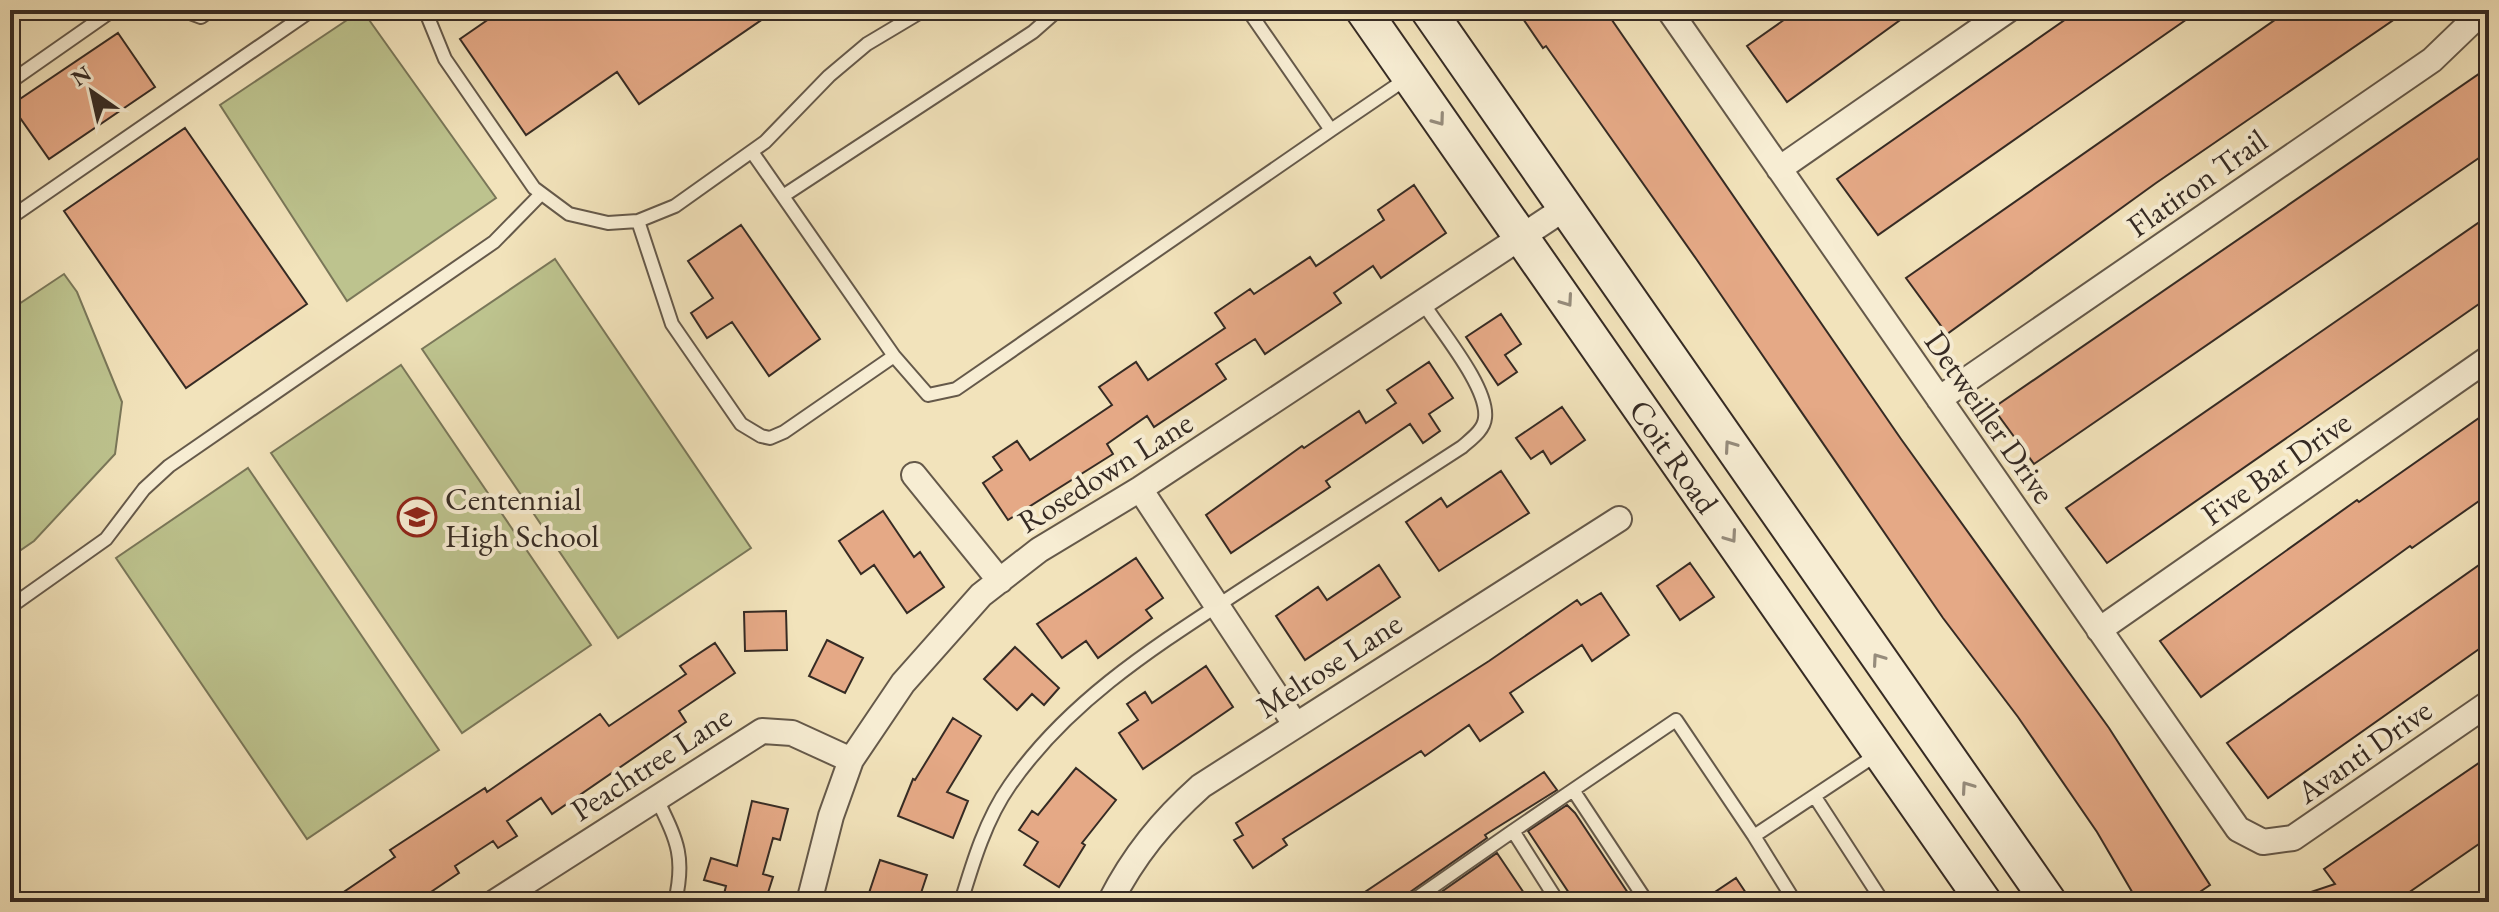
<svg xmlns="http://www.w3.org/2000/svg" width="2499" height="912" font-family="'EB Garamond',serif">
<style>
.green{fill:#bdc38e;stroke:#7a7759;stroke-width:2}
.building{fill:#e5a986;stroke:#362b24;stroke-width:2}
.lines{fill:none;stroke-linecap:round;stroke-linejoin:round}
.lane-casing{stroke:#65594a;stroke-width:16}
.street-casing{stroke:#65594a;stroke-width:28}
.secondary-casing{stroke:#362b24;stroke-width:38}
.lane{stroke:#f7edd3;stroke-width:12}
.street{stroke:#f7edd3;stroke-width:24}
.secondary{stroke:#f7edd3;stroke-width:34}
.oneway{stroke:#968c7c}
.labels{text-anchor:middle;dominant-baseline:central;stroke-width:8;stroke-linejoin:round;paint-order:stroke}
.street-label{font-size:32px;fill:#362b24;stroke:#f7edd3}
.poi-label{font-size:32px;fill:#362b24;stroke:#f7edd3;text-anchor:start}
</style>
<rect width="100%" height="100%" fill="#f2e3bb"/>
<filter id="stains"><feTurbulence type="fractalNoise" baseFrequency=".0025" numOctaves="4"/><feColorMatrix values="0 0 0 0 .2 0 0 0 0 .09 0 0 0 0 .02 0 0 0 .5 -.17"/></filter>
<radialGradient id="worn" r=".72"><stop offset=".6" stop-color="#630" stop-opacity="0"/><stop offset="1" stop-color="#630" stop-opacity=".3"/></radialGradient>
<path class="green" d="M362,10l134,188 -149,103 -127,-196z
M555,259l196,289 -133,90 -196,-289z
M64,274l13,18 45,110 -7,52 -81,87 -22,15 -2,-246z
M401,365l190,280 -129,88 -191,-280z
M248,468l191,282 -132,89 -191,-281z"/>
<path class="building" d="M502,10h274l-137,94 -22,-32 -91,63 -66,-96z
M1517,10h88l296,429 208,289 101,157 -25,17h-47l-41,-70 -79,-115 -75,-99 -246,-358 -151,-214 -3,2z
M1798,10h116l-127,92 -40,-56z
M2079,10h121l-322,225 -41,-56z
M2289,10h119l-252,173 -209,151 -41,-56z
M118,33l37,54 -106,72 -38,-54z
M2489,67v84l-455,313 -41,-56z
M185,128l122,176 -121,84 -122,-177z
M1414,185l32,48 -65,45 -8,-12 -39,27 7,10 -76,51 -10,-15 -39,25 10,15 -72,48 -7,-11 -40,28 6,10 -105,66 -25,-37 19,-13 -9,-13 24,-16 13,19 82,-55 -13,-18 37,-25 12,18 77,-52 -10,-15 35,-24 4,5 56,-37 6,9 68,-46 -6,-10z
M2481,221l8,11v65l-382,266 -41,-55z
M741,225l79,114 -51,37 -37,-54 -25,16 -16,-25 22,-15 -25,-37z
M1501,314l20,30 -16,11 12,17 -19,13 -32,-48z
M1429,362l24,36 -24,16 11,17 -17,12 -13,-19 -84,57 4,6 -99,66 -25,-38 96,-69 2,2 55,-37 7,12 30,-20 -9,-13z
M1562,407l23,33 -34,24 -8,-13 -12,8 -15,-21z
M2489,411v83l-77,54 -2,-2 -209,151 -41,-56 197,-141 2,2z
M1501,471l28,42 -90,58 -33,-49 35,-24 6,9z
M883,511l31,46 6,-5 24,35 -37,26 -33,-48 -13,9 -22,-33z
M1136,558l27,40 -17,12 6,8 -54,40 -12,-17 -24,17 -25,-34z
M2489,558v84l-221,156 -41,-55z
M1690,563l24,34 -34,23 -23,-34z
M1379,565l21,32 -95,63 -29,-44 42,-29 9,13z
M1601,593l28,42 -37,26 -10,-16 -72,48 13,19 -43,29 -11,-16 -44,31 -4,-5 -138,88 4,6 -34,23 -19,-28 9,-5 -7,-12 253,-162 88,-61 4,5z
M786,611l1,39 -42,1 -1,-39z
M827,640l36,18 -18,35 -36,-17z
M715,643l20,30 -56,38 7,11 -134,92 -11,-16 -34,23 10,15 -19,12 -5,-7 -38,25 4,7 -43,29h-87l66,-45 -5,-7 95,-62 2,4 113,-78 9,12 77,-52 -6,-8z
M1015,647l44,41 -15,17 -12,-11 -15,16 -33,-31z
M1206,666l27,41 -90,62 -24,-36 19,-13 -11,-16 18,-12 7,11z
M953,718l28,18 -34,56 21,9 -15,37 -55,-22 15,-37 2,1z
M2489,756v81l-94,65h-105v-3l45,-15 -11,-15z
M1076,768l40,32 -34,43 3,2 -26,42 -35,-22 14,-23 -19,-12 13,-19 6,4z
M1544,772l13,18 -72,45 2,3 -81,57 -4,7h-52z
M752,801l36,8 -8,31 -7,-2 -10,36 10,3 -8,25h-43l4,-16 -22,-6 7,-22 26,8z
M1567,805l8,8 59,89h-59l-47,-71z
M1497,853l33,49h-103z
M880,860l47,15 -9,27h-52z
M1736,878l16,24h-52z"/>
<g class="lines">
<defs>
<path id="lane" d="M182,10l19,7 10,-7
M425,10l20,49 89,129 35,26 39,9 30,-2 37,-15 90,-64 64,-66 38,-32 57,-34
M1248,10l83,120 75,-51
M10,82l103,-72
M783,196l250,-164 25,-22
M10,218l302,-208
M638,221l34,103 69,100 20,12 9,2 14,-6 110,-76 -142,-204
M894,356l34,39 28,-6 375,-259
M10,607l96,-68 38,-50 25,-23 325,-224 47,-48
M656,797c20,42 30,58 19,105
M1815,797l68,105
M1754,836l41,66
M961,902c12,-40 25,-83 49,-117 62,-89 154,-144 242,-202 70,-45 140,-91 210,-136 9,-8 22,-17 23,-29 4,-30 -45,-88 -62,-115
M1411,902l102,-71
M1558,902l-45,-71 60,-41
M1647,902l-74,-112 103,-70 78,116 125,-83"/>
<path id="street" d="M1669,10l569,819 25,13 30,-4 196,-135
M1779,169l229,-159
M1939,399l493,-339 52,-50
M914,475l86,106
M1140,489l155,235
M2099,630l390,-272
M495,902l267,-171 30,2 59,27
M809,902l22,-86 20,-56 52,-77 78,-88 58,-45 101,-61 425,-281
M1110,902c24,-47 52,-81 91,-116l418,-267"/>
<g id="secondary">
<path id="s1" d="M1363,10l621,892"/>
<path d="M1428,10l621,892"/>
</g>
</defs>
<use href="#lane" class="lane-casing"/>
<use href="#street" class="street-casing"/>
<use href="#secondary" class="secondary-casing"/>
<use href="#lane" class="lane"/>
<use href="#street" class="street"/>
<use href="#secondary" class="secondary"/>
</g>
<defs><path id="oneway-chevron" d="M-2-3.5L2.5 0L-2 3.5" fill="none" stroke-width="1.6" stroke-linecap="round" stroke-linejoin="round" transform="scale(2)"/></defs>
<g class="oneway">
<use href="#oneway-chevron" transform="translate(1439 120) rotate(54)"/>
<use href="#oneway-chevron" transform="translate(1567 301) rotate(55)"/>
<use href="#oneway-chevron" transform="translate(1730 446) rotate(-125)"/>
<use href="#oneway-chevron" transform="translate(1731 537) rotate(55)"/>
<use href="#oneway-chevron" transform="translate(1878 659) rotate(-125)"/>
<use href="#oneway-chevron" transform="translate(1967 787) rotate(-125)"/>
</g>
<defs>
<symbol id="school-ring" viewBox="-11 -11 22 22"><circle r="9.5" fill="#f7edd3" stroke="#8f2418" stroke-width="1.5"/><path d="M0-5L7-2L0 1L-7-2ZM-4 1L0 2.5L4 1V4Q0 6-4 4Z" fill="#8f2418"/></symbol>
</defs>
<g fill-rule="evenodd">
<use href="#school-ring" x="395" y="495" width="44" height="44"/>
</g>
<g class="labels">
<g class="street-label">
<text transform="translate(2197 183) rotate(-35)">Flatiron Trail</text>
<text transform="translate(1990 417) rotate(55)">Detweiller Drive</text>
<text stroke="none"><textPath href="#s1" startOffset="544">Coit Road</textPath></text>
<text transform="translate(2276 468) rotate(-35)">Five Bar Drive</text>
<text transform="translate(1105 472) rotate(-32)">Rosedown Lane</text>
<text transform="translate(1329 665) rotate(-33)">Melrose Lane</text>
<text transform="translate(2364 751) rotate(-35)">Avanti Drive</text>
<text transform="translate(651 763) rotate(-33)">Peachtree Lane</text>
</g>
<g class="poi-label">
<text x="445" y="499">Centennial<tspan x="445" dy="37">High School</tspan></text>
</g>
</g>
<rect width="2499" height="912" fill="none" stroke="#f2e3bb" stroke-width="40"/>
<rect x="12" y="12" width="2475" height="888" fill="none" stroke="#362b24" stroke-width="4"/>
<rect x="20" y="20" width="2459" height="872" fill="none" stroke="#362b24" stroke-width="2"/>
<g transform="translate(92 92) rotate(326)" stroke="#f7edd3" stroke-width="6" paint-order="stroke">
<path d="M0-6L14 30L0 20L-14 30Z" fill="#362b24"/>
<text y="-12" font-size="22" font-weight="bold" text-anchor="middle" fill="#362b24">N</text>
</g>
<rect width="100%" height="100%" filter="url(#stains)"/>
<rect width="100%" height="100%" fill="url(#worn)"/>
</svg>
